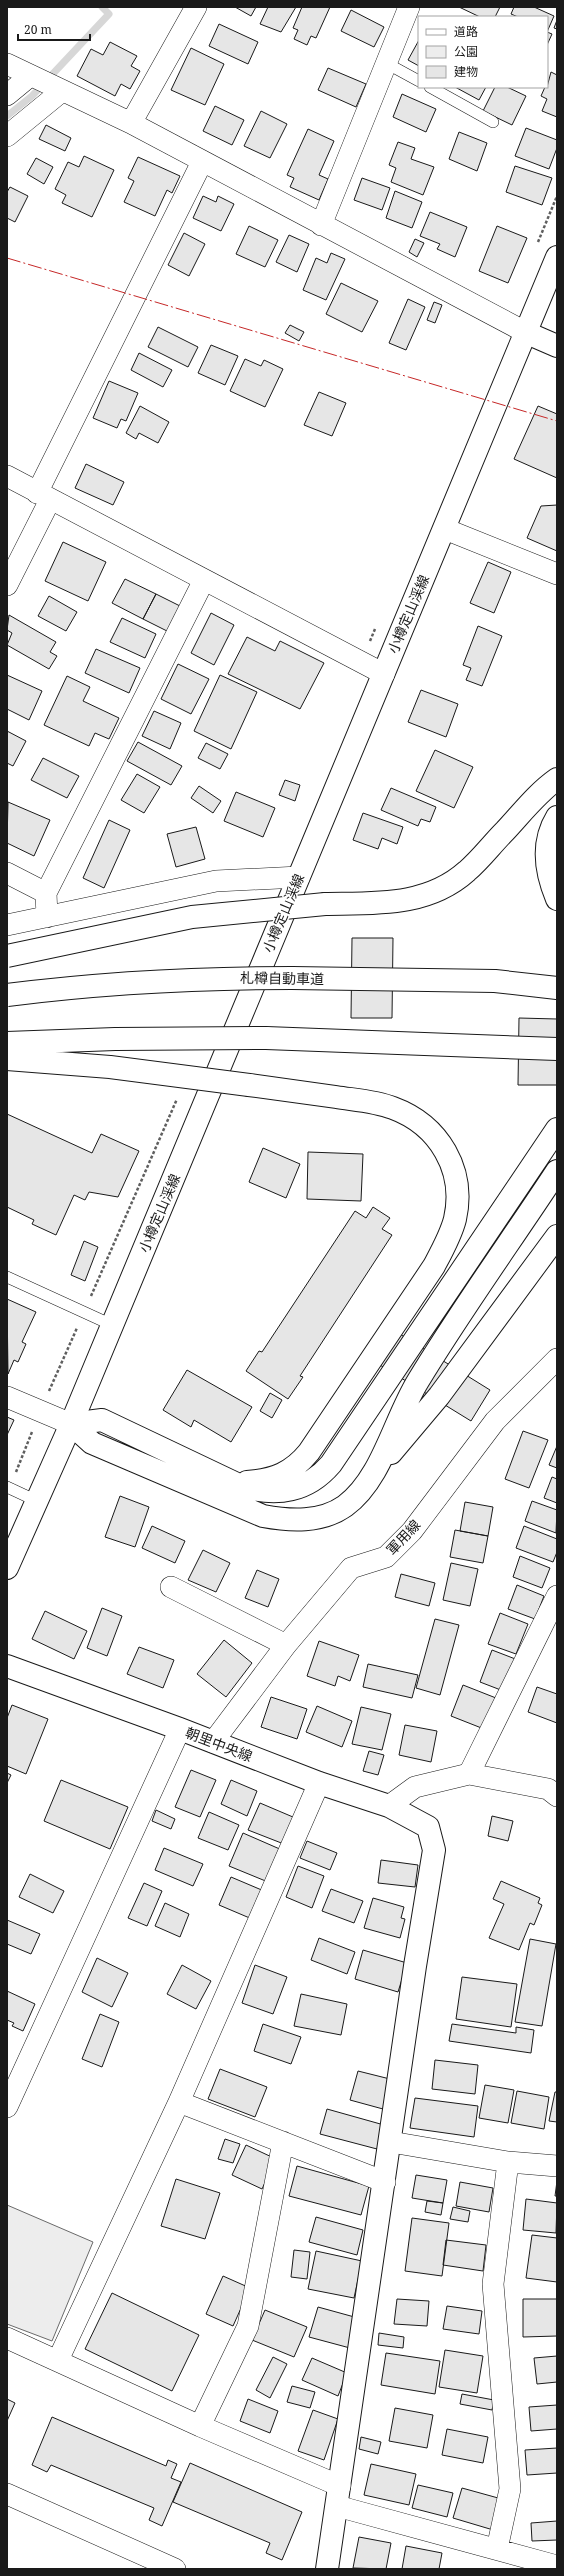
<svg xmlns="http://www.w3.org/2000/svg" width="564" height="2576" font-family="'Noto Serif','Noto Sans JP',serif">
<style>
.green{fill:#ededed;stroke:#6a6a6a}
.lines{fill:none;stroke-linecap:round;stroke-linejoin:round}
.stream{stroke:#d7d7d7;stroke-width:7}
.building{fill:#e6e6e6;stroke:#1a1a1a}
.lane-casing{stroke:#1a1a1a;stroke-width:12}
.street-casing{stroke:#1a1a1a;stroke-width:22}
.secondary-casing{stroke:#1a1a1a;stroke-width:24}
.primary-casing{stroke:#1a1a1a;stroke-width:24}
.highway-casing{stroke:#1a1a1a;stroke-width:24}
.path{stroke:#5f5f5f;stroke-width:2.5;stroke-dasharray:3 2;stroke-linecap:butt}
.lane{stroke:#fff;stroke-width:11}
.street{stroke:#fff;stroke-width:21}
.secondary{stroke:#fff;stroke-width:22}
.primary{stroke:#fff;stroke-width:22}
.highway{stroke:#fff;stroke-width:22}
.highway-bridge-casing{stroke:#1a1a1a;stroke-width:24;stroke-linecap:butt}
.highway-bridge{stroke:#fff;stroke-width:22}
.power{stroke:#c62828;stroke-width:1;stroke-dasharray:14 3 2 3;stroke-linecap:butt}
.labels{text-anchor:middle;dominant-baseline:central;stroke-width:3;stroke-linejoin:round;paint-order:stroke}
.street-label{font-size:14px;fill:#1a1a1a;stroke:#fff}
</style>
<rect width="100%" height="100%" fill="#fff"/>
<path class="green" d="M7,2205l86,37 -41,99 -45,-17z"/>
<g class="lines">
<path class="stream" d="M7,116l25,-20 77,-82 -7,-7"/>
</g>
<path class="building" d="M235,7h21l-5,9z
M268,7h28l-15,25 -21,-8z
M302,7h28l-14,31 -5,-2 -4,9 -13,-6 4,-9 -5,-2z
M459,7h41l-5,10h-15z
M514,7h20l20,9 -7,16v-15h-29l-7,-3z
M351,10l33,17 -10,20 -33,-16z
M557,20v9l-3,-1z
M219,24l39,18 -10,22 -39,-18z
M547,32l5,2 -5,11z
M419,40v26l-11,-6z
M110,42l27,14 -6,10 9,5 -10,18 -9,-5 -6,12 -38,-20 14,-27 12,6z
M191,48l33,16 -19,41 -34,-15z
M328,68l38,16 -10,23 -38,-17z
M551,72l6,3v42l-15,-6 5,-12 -6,-3 4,-9h2z
M455,87h31l-7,13z
M495,87h12l19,9 -14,29 -29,-14z
M402,94l34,15 -10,23 -33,-15z
M215,106l29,14 -12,25 -29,-14z
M261,111l26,13 -17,34 -26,-12z
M46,125l25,13 -6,13 -26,-12z
M526,128l31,12v8l-8,21 -34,-13z
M308,129l26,12 -15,34 9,4 -9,21 -29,-13 4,-9 -7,-3z
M459,132l28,11 -10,28 -28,-12z
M398,142l17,6 -4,11 23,8 -11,28 -32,-13 5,-14 -7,-3z
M84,156l30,14 -22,47 -30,-14 4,-8 -11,-6 13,-27 11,5z
M138,157l42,19 -8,17 -5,-3 -12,26 -31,-14 10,-21 -6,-3z
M36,158l17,9 -9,17 -17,-10z
M515,166l37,12 -10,27 -36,-13z
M362,178l28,10 -8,22 -28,-10z
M10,187l18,9 -13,26 -8,-4v-26z
M395,191l27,11 -10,26 -26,-10z
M203,196l13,6 2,-6 16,8 -13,27 -28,-13z
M430,212l37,15 -12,30 -18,-8 3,-5 -20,-8z
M249,226l29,14 -13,27 -29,-13z
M497,226l30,12 -19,45 -29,-12z
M184,233l21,11 -16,32 -21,-11z
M289,235l20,9 -12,28 -21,-10z
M415,239l9,4 -7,14 -8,-5z
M331,253l14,6 -19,41 -23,-10 13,-32 11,5z
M341,283l37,18 -16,31 -36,-18z
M408,299l17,8 -19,43 -17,-7z
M434,302l8,3 -7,18 -8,-3z
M290,325l14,7 -5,9 -14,-8z
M158,327l40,20 -10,20 -40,-20z
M211,345l27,11 -13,29 -27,-12z
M139,353l33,17 -9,17 -32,-17z
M245,359l16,7 3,-6 19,9 -18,38 -35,-16z
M109,381l29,12 -12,28 -5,-2 -4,9 -24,-10z
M319,392l27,11 -14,33 -28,-11z
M140,406l29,16 -11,21 -19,-10 -3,6 -10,-6z
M538,406l19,8v64l-43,-19z
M86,464l38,18 -11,23 -38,-17z
M557,505v46l-30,-13 14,-32z
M63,542l43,20 -18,39 -43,-20z
M488,562l23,10 -17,41 -24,-10z
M125,579l31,15 -13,25 -31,-16z
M156,594l30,15 -13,25 -30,-15z
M49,596l28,16 -11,19 -28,-15z
M211,613l23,12 -20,40 -23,-12z
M9,615l47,27 -6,10 7,4 -8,13 -42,-24 5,-12 -5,-3z
M122,618l34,16 -11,24 -35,-16z
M478,626l24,10 -20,50 -16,-6 5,-12 -8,-3z
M247,637l28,14 5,-10 44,22 -24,46 -72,-35z
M96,649l44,19 -11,25 -44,-20z
M178,664l31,15 -18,35 -30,-15z
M7,675l35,16 -13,29 -22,-11z
M220,675l37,17 -26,57 -37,-18z
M67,676l23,11 -7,14 36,17 -10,21 -14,-6 -6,13 -45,-21z
M421,690l37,14 -12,33 -38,-15z
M154,711l27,12 -11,26 -28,-13z
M7,731l19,10 -13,25 -6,-3z
M138,742l44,24 -11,19 -44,-24z
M206,743l22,11 -8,15 -22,-11z
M435,750l38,17 -19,41 -38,-17z
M43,758l36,18 -12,22 -36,-18z
M137,774l23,13 -16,26 -23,-13z
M285,780l15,5 -5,16 -16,-6z
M199,786l22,15 -8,12 -22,-15z
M391,788l45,19 -6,15 -9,-3 -3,7 -37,-16z
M236,792l39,16 -12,29 -39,-16z
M8,802l42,18 -16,36 -27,-13z
M363,813l40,14 -6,17 -15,-6 -4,11 -25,-9z
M109,820l21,10 -26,58 -21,-10z
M196,827l9,32 -29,8 -9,-33z
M352,938h41l-1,80h-41z
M519,1018l38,1v66h-39z
M7,1114l85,39 9,-19 38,17 -21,46 -29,-5 -4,8 -11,-5 -18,40 -24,-11 2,-4 -27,-13z
M263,1148l37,16 -14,34 -37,-16z
M308,1152l55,2 -2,47 -54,-2z
M373,1207l17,11 -8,11 10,6 -92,141 3,1 -15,22 -42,-28 13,-20 3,1 93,-141 11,7z
M84,1241l14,6 -13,34 -14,-6z
M7,1299l29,13 -14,30 4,2 -8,18 -4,-2 -6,14z
M395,1331l95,59 -19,31 -96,-59z
M187,1370l65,37 -21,35 -37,-22 -3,7 -28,-17z
M270,1393l12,7 -10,18 -12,-7z
M7,1417l7,3 -7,15z
M523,1431l25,9 -19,48 -24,-9z
M557,1446v22l-8,-3z
M552,1477l5,2v24l-13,-5z
M120,1496l29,11 -14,40 -30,-10z
M532,1501l25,9 -1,23 -31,-12z
M465,1502l28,5 -5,29 -28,-5z
M152,1526l33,15 -10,22 -33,-15z
M524,1526l33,13v13l-4,10 -37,-14z
M455,1530l33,6 -5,27 -33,-6z
M203,1550l27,13 -14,29 -28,-12z
M520,1556l30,12 -8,20 -29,-11z
M451,1563l27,6 -8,37 -27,-6z
M257,1570l22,9 -11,28 -23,-9z
M401,1574l34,9 -6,23 -34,-9z
M517,1585l27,11 -9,23 -27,-10z
M102,1608l20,8 -15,40 -20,-8z
M45,1611l42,20 -13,28 -42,-20z
M500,1613l28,11 -12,30 -28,-10z
M435,1619l24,6 -19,70 -24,-7z
M224,1640l28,23 -26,34 -29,-23z
M319,1641l40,14 -9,26 -12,-5 -3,10 -28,-10z
M139,1647l35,13 -11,28 -36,-14z
M492,1650l26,10 -12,32 -26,-10z
M368,1664l50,11 -6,23 -49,-11z
M463,1685l33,13 -12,31 -33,-13z
M537,1687l20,7v29l-29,-11z
M271,1697l36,12 -10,30 -36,-12z
M12,1705l36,14 -22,55 -19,-8v-48z
M317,1706l35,15 -10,26 -36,-15z
M361,1707l30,7 -9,36 -30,-6z
M405,1725l32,6 -6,31 -32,-7z
M369,1751l15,4 -6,20 -15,-4z
M191,1770l25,10 -16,37 -25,-10z
M7,1773l4,2 -4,8z
M61,1780l67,27 -18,42 -66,-28z
M231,1780l26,11 -10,25 -26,-12z
M260,1803l40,17 -11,26 -41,-16z
M156,1810l19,9 -4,10 -19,-8z
M209,1812l30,13 -11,25 -30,-12z
M492,1816l21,5 -5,20 -20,-5z
M243,1833l39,17 -14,32 -39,-16z
M307,1841l30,12 -7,17 -30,-12z
M164,1848l39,16 -10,22 -38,-16z
M381,1860l37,5 -3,22 -37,-4z
M298,1866l26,10 -12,32 -26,-11z
M30,1874l34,17 -11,22 -34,-16z
M231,1877l33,14 -12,28 -33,-14z
M501,1881l39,17 -2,5 4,2 -8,20 -4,-2 -11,27 -30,-12 15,-34 -11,-5z
M144,1883l18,8 -15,35 -19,-8z
M331,1889l32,12 -9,22 -32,-12z
M373,1898l31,9 -3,11 4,1 -5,19 -36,-10z
M165,1903l24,11 -9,23 -25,-11z
M7,1920l33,14 -9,20 -24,-10z
M319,1938l36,14 -8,22 -36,-14z
M530,1939l26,5 -14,82 -27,-4z
M363,1950l44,13 -9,29 -43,-13z
M97,1958l31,15 -16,34 -30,-15z
M182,1965l29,16 -15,28 -29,-15z
M255,1965l32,12 -14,37 -31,-11z
M462,1977l55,7 -6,43 -55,-8z
M7,1991l28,13 -12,27 -11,-5 2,-3 -7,-3z
M301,1994l46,10 -6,31 -47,-9z
M100,2014l19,8 -17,45 -20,-8z
M263,2024l38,13 -10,27 -37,-13z
M452,2024l64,9v-6l18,3 -3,23 -82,-12z
M435,2060l43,5 -3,29 -43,-5z
M220,2069l47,18 -12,30 -47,-18z
M358,2071l32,8 -7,30 -33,-9z
M485,2085l29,5 -6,33 -29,-5z
M517,2091l32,6 -5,32 -33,-6z
M555,2092h2v30l-8,-1z
M415,2098l63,8 -4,31 -64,-9z
M327,2109l57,16 -7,24 -57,-15z
M225,2139l15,5 -7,19 -15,-4z
M246,2145l30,14 -14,30 -30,-14z
M297,2166l72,20 -8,29 -72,-19z
M416,2175l31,5 -4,23 -31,-5z
M176,2179l44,14 -15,46 -44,-13z
M557,2181v15h-2z
M460,2182l33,6 -4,24 -33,-6z
M526,2199l31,4 -1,30 -33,-3z
M427,2201l16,2 -2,12 -16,-3z
M453,2207l17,4 -2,11 -18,-3z
M316,2217l47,13 -6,25 -48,-13z
M412,2218l37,5 -7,53 -37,-5z
M532,2235l25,3v44l-31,-4z
M446,2240l40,5 -3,26 -40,-6z
M294,2250l16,2 -3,27 -16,-2z
M316,2251l46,10 -8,37 -46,-9z
M223,2276l27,12 -17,38 -27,-12z
M112,2293l87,42 -27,56 -87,-42z
M397,2299l32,2 -2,25 -33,-2z
M523,2299h34v37l-34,1z
M447,2306l35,5 -3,23 -36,-5z
M318,2307l40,11 -8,30 -41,-11z
M265,2310l42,17 -13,30 -42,-17z
M379,2333l25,4 -1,11 -25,-3z
M445,2350l38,6 -6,37 -38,-6z
M386,2353l54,8 -5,33 -54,-9z
M557,2356v26l-20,2 -3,-26z
M273,2357l14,7 -17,34 -14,-8z
M312,2358l35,15 -9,23 -36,-16z
M292,2386l23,6 -5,16 -23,-6z
M462,2394l32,6 -2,10 -32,-6z
M7,2399l8,4 -8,18z
M248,2399l30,12 -8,22 -30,-12z
M557,2405v24l-26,2 -2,-24z
M395,2408l38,7 -6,33 -38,-7z
M313,2410l25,9 -14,41 -26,-9z
M52,2417l114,49 2,-6 9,4 -6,14 10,4 -19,44 -13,-6 5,-12 -103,-43 -4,7 -15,-7z
M447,2429l41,8 -5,26 -41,-8z
M361,2437l20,5 -3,12 -19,-5z
M557,2448v25l-30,2 -2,-25z
M190,2463l112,49 -20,48 -16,-7 4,-10 -97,-41z
M371,2464l45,10 -7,31 -45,-10z
M418,2485l35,8 -6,24 -35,-9z
M462,2488l47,13 -9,31 -47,-14z
M557,2521v19l-25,1 -1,-18z
M359,2537l32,6 -5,26 -33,-1z
M406,2546l36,7 -3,16h-37z"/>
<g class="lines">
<defs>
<path id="lane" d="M386,63l33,18
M430,87l63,35
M7,1277l105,48
M7,1487l30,14"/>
<path id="street" d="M7,64l124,59 396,210
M7,95l23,-19
M131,123l65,-116
M7,136l55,-45
M321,225l88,-218
M7,476l377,198
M37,493l165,-331
M445,529l112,45
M7,585l43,-85
M7,873l39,20
M47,917l-1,-24 158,-313
M7,925l209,-44 83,-4
M7,1397l64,27
M171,1587l115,58
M213,1742l73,-97 65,-77 35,-11 26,-26 83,-110 62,-62
M469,1774l88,-178
M389,1806l26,-19 54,-13 79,15 9,7
M179,2102l206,80
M7,2107l173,-378
M391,2142l117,20 49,4
M7,2338l193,88 140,60
M58,2360l121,-258 140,-319
M200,2426l48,-100 35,-184
M7,2494l168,75
M337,2506l220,60
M497,2549l13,-60 -17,-205 15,-122"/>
<path id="secondary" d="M527,333l30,13
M7,1666l173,63 139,54 70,23 39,21 6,23 -19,116 -88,603"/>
<path id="primary" d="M7,1568l64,-144 486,-1167"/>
<path id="highway" d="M557,817c-16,26 -11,56 0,82
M325,904c50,-1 102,3 142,-33 14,-12 25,-27 38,-40 16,-17 32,-38 52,-52
M292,978l203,3 62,7
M266,1038l291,11
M71,1424l21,19 171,73c27,5 58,7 82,-10 37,-27 49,-86 73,-125 43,-71 93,-140 139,-210
M71,1424l31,-4 141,67c35,9 64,5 88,-23l226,-335
M391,1453l48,-57 118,-160
M247,1482c27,-2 45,-9 62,-30l125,-186c8,-15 17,-31 21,-47 11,-49 -16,-94 -62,-111 -18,-7 -38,-8 -57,-11 -29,-4 -58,-8 -87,-12"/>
</defs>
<use href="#lane" class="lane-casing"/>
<use href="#street" class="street-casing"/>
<use href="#secondary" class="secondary-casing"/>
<use href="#primary" class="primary-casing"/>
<use href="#highway" class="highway-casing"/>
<path class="path" d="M538,242l19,-46
M370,641l5,-12
M91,1296l86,-197
M49,1391l28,-63
M16,1472l16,-40"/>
<use href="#lane" class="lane"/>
<use href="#street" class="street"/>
<use href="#secondary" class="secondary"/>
<use href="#primary" class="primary"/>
<use href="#highway" class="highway"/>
<defs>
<path id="highway-bridge" d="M7,956l185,-39 133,-13
M7,995c95,-12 189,-17 285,-17
M7,1043l108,-4 151,-1
M7,1059l103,8 139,18"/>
</defs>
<use href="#highway-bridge" class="highway-bridge-casing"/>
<use href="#highway-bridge" class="highway-bridge"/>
<path class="power" d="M7,258l550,163"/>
</g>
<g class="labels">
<g class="street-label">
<text transform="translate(408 614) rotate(-67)">小樽定山渓線</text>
<text transform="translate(283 913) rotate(-67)">小樽定山渓線</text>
<text transform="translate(282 978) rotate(1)">札樽自動車道</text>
<text transform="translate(159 1213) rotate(-67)">小樽定山渓線</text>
<text transform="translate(403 1537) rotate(-47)">軍用線</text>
<text transform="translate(219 1744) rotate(21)">朝里中央線</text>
</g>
</g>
<rect width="564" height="2576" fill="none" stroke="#1a1a1a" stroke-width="16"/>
<rect x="418" y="16" width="130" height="72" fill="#ffffff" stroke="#a3a3a3"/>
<rect x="426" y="29" width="20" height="6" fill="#ffffff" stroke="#a3a3a3"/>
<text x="454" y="36" font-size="12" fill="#1a1a1a">道路</text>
<rect x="426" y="46" width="20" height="12" fill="#ededed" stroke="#a3a3a3"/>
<text x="454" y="56" font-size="12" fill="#1a1a1a">公園</text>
<rect x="426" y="66" width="20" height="12" fill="#e6e6e6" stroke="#a3a3a3"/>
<text x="454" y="76" font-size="12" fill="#1a1a1a">建物</text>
<path d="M18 34v6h72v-6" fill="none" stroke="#1a1a1a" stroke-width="2"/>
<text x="24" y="34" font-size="12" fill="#1a1a1a" stroke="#ffffff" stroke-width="3" paint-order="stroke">20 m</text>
</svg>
